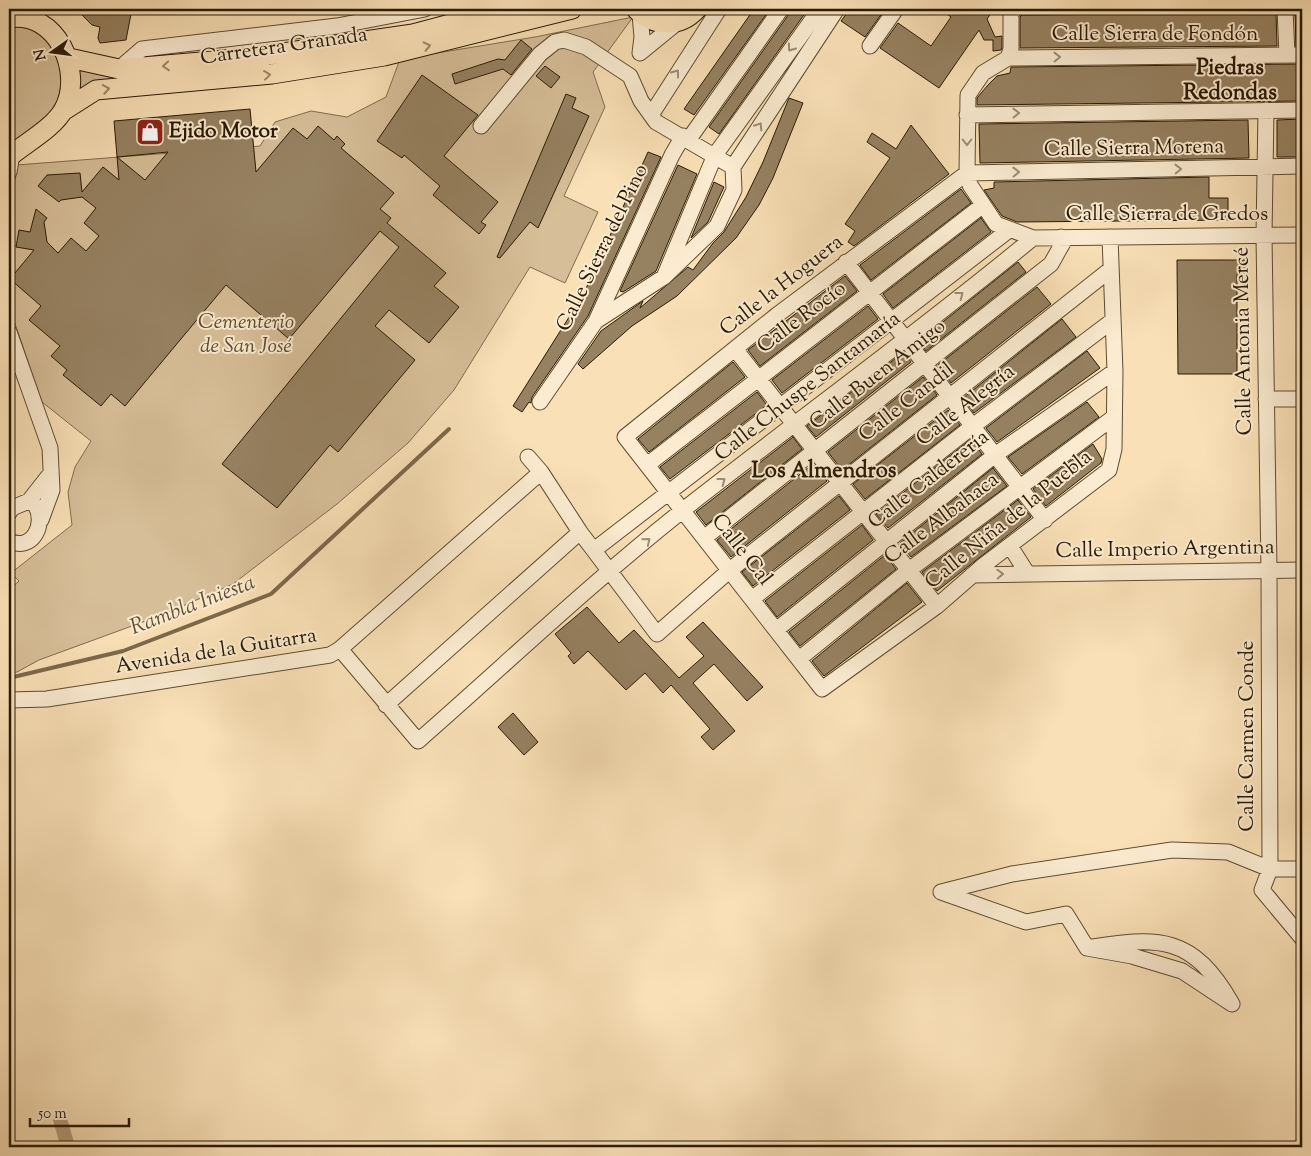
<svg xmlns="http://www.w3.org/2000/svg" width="1311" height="1156" font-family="'Sorts Mill Goudy',serif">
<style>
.green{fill:#d6be98;stroke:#806c4e}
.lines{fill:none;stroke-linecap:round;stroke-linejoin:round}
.stream{stroke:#7c694a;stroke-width:4}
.canal{stroke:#b39d79;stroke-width:14}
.building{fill:#968161;stroke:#2a1a04;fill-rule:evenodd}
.minor-casing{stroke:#5e4c30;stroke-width:17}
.major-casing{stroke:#2a1a04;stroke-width:21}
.minor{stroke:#fbebd0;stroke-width:15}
.major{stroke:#f9e0b6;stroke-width:19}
.oneway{stroke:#9c8766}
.oneway2{stroke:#9d8d74}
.labels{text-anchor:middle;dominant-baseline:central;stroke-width:4;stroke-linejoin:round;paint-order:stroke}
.street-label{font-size:21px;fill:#2a1a04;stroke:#fbebd0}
.poi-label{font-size:21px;font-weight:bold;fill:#2a1a04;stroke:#fbebd0;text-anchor:start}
.park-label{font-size:21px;font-style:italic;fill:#5e4b30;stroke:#fbebd0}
.neighbourhood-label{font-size:22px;font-weight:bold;fill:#2a1a04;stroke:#fbebd0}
.water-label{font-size:22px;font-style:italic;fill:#614e33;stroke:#fbebd0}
</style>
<rect width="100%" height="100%" fill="#f9e0b6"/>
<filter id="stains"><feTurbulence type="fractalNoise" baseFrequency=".004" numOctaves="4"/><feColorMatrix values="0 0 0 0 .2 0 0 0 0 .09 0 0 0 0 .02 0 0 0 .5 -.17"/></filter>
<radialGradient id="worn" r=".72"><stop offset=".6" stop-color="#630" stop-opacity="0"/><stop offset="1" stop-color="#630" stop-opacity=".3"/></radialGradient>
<path class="green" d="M507,9h65l-113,30 -344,48 -106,70v-139h12l43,30 37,18 147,-8z
M633,17l-40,55 12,35 -41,89 34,16 -33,71 -35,-16 -76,123 -46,53 -71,61 -104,80 -71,31 -123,45 -22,12 -8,1v-83l10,-9 -8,-8 61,-48 -4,-33 7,-25 16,-26 -49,-39 -33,-96v-85l8,-56 243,-19 15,-24 36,-11 36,6 39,-20 14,-38 135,-22z"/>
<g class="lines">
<path class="stream" d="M9,678l114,-27 148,-57 178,-165"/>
<path class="canal" d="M60,1119l8,28"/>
</g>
<path class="building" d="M76,9h56l-6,31 -26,3 -2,-5 2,-11 -8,-2z
M754,9h16l-76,106 -10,-6z
M790,9h12l4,3 -87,122 -10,-7 80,-113z
M850,9h35l-20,28 -24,-16z
M940,9h54l-7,10 8,18 7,-1v11l-1,3 -8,1v-11h-9l-5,-10 -40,58 -59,-40 18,-25 33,23 20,-29z
M1267,13h9l1,33 -257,2v-31l2,-2z
M1295,13h7v33h-6z
M521,40l11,9 -21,26 -8,-6 -48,15 -3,-10 46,-15 7,1z
M1302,64v37l-325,4v-7l11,-13 9,-9 13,-3 1,-6z
M545,66l15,11 -9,11 -15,-12z
M422,75l56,40 -34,41 54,46 -17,20 5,3 -7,9 -46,-39 7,-9 -36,-31 -2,3 -25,-17z
M566,94l10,4 -4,10 17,8 -51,112 -8,-6 -30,36 -3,-1z
M789,98l14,5 -30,75 -14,27 -23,33 -59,58 -45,30 -49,43 -5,-5 23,-33 42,-30 -3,7 48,-41 5,3 20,-27 11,-11 22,-35 17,-35z
M250,109l6,63 37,-44 14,11 11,-13 16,14 3,-4 8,8 -4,4 53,45 -14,16 11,9 -4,5 59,50 -12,13 25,21 -30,36 -40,-33 -14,16 40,34 -77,92 -8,-7 -53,63 -55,-44 177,-217 -19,-16 -91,108 -63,-54 -101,121 -14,-12 -10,12 -38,-31 4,-5 -16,-14 9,-10 -31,-26 12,-14 -31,-27 24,-29 -18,-3 3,-17 11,2 6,-23 11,9 -3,4 3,20 11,11 13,-15 15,13 13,-15 -15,-13 12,-15 -14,-11 -21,3 -2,2 -21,-16 9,-11 33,-2 2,19 21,-25 16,13 -5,-59zM168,152l-23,28 -28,-23z
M1302,119v38h-25v-37z
M1248,120l1,38 -269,5 -1,-39z
M911,125l38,49 -95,72 -6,-4 7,-11 -10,-7 45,-66 -23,-16 5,-9 24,16z
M648,152l13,5 -73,159 -56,81 -1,6 -2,-1 -7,10 -9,-6 70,-111z
M678,165l19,9 -41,97 -33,21 -3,-1z
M1209,177v21h19v22l-211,2 -15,-6 -18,-26 10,-2v-6z
M714,182l10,5 -16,35 -17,16z
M961,189l10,14 -100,77 -11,-15z
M981,218l10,14 -98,76 -10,-14z
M1177,260h70v14h-10v100h-59z
M1018,262l8,10 -100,79 -7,-10z
M845,276l12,15 -97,75 -12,-16z
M1037,287l14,17 -100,79 -13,-18z
M868,306l10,13 -96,74 -10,-13z
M1062,319l14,18 -102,76 -11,-15z
M1087,351l13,17 -103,74 -11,-14z
M904,352l7,10 -95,75 -9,-11z
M733,362l12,15 -96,75 -11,-13z
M923,377l14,18 -95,75 -14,-18z
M757,392l10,13 -97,74 -10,-12z
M1087,402l12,15 -77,57 -14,-17z
M948,410l12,15 -95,74 -12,-15z
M793,437l9,12 -96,76 -10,-13z
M971,439l11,15 -94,74 -12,-14z
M1093,444l9,15 -1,4 -55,43 -13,-17z
M813,464l14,17 -96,76 -14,-17z
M993,468l14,18 -96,71 -11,-14z
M839,496l11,14 -97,76 -11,-14z
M1018,500l13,17 -94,74 -15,-19z
M862,525l11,15 -96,77 -12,-16z
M885,555l11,14 -96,77 -11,-14z
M907,583l15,19 -98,74 -12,-15z
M587,607l32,36 15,-13 45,48 25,-22 -18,-19 17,-15 60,65 -16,14 -33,-37 -21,19 42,48 -22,19 -12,-13 9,-8 -39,-44 -8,8 -18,-20 -19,17 -38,-39 -14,13 -6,-8 3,-3 -16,-19z
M513,713l25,29 -14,13 -26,-28z"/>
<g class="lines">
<defs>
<path id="minor" d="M1015,9l-4,4v36l-3,9 -25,15 -15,22 -1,78 3,12 26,39 37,14 269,-3
M1285,9l2,46
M640,14l2,23 -2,16 38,-31
M870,46l26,-37
M1008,58l294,-3
M119,69l23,-20 195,-23 88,-17
M1266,110l-2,126 5,335 1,298h32
M651,115l68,-106
M967,115l335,-5
M481,126l59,-72 15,-12 9,-2 22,7 44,29 11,25 15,21 77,45
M689,139l92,-130
M733,167l104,-158
M9,172l3,-18
M1110,237l5,134 -1,78 -5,21 -125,95 -47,41 -115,83 -197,-252 152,-122 190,-142 335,-7
M846,262l199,258
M664,277l51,-122 105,-146
M596,321l68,-44 53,-51 17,-36 -1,-23
M9,332l41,116 2,42 -11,30
M735,349l202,257
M1266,399h36
M540,402l56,-81 76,-166 11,-19
M528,457l13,15 39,60 77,102 73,-64 381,-301
M647,465l336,-260
M29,501l22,-28
M9,513l3,-5 17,-7 7,5c10,19 -4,46 -27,35
M704,538l347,-274 14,-25 -4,-2
M1010,546l17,27
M594,550l415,-320
M972,575l330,-5
M752,599l221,-173 139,-105
M776,630l219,-175 120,-84
M340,649l78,92c88,-77 173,-158 265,-231 116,-91 236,-178 350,-272
M799,659l110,-89 205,-153
M9,700l38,-1 283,-44 10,-6 201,-177
M386,705l194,-173
M1087,948l45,8 50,15 50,33c-39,-69 -73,-68 -145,-56l-21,-34 -40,8 -85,-30 71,-18 160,-24 56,2 42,17 -8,21 40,48"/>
<path id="major" d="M636,9c17,18 44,19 61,0
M9,18c48,-8 75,54 55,91 -11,20 -39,34 -55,48
M69,58l50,11 129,-11 165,-24 94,-25
M63,111l33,-21 176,-16 112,-18 188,-47"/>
</defs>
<use href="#minor" class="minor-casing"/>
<use href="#major" class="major-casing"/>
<use href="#minor" class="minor"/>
<use href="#major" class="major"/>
</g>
<defs><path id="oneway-chevron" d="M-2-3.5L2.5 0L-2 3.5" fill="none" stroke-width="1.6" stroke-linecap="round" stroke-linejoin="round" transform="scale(1.25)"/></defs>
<g class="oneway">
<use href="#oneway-chevron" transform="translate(427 46) rotate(-13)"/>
<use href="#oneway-chevron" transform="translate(166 66) rotate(175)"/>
<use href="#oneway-chevron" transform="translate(267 75) rotate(-7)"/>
<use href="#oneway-chevron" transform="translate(106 89) rotate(-10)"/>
</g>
<g class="oneway2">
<use href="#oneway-chevron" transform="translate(791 48) rotate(125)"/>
<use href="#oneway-chevron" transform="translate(1057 57) rotate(-1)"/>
<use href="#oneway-chevron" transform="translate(676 73) rotate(-54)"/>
<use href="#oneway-chevron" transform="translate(1016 113) rotate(-1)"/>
<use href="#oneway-chevron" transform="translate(759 126) rotate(-57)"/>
<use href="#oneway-chevron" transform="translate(967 142) rotate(90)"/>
<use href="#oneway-chevron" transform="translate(1178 169) rotate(-1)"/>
<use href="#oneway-chevron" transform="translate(1016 172) rotate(-1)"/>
<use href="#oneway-chevron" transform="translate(960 295) rotate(-38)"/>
<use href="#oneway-chevron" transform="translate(722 481) rotate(-37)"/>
<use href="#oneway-chevron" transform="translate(647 541) rotate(-40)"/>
<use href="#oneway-chevron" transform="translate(1000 574) rotate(-2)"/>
</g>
<defs>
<symbol id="shop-square" viewBox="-11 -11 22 22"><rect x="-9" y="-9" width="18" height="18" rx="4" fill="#8f2418" stroke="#fbebd0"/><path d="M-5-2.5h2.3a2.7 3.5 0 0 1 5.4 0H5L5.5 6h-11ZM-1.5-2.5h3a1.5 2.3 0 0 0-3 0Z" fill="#fff"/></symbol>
</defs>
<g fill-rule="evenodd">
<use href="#shop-square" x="134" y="116" width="32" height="32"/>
</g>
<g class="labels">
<g class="street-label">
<text x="1155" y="35">Calle Sierra de Fondón</text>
<text transform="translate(284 47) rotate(-8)">Carretera Granada</text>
<text transform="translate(1134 149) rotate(-1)">Calle Sierra Morena</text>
<text x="1167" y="215">Calle Sierra de Gredos</text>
<text transform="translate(603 248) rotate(-64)">Calle Sierra del Pino</text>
<text transform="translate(782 286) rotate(-38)">Calle la Hoguera</text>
<text transform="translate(802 318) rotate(-37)">Calle Rocío</text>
<text transform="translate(1244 341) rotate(-91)">Calle Antonia Mercé</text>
<text transform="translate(878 375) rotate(-38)">Calle Buen Amigo</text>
<text transform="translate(808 387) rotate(-38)">Calle Chuspe Santamaría</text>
<text transform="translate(907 403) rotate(-38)">Calle Candil</text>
<text transform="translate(966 406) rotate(-38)">Calle Alegría</text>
<text transform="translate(929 480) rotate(-38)">Calle Calderería</text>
<text transform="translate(942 519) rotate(-37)">Calle Albahaca</text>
<text transform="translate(1009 520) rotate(-39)">Calle Niña de la Puebla</text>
<text transform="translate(741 550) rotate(52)">Calle Cal</text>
<text transform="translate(1165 550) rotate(-1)">Calle Imperio Argentina</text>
<text transform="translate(216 652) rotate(-9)">Avenida de la Guitarra</text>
<text transform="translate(1248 736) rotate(-90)">Calle Carmen Conde</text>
</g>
<g class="poi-label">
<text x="169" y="132">Ejido Motor</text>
</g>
<g class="park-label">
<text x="246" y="323">Cementerio<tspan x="246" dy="24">de San José</tspan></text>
</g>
<g class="neighbourhood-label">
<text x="1230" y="69">Piedras<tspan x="1230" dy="25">Redondas</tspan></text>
<text x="824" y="472">Los Almendros</text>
</g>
<g class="water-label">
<text transform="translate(193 606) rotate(-21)">Rambla Iniesta</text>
</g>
</g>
<rect width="1311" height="1156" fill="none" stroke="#f9e0b6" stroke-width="30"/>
<rect x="10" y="10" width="1291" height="1136" fill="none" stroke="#2a1a04" stroke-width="2.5"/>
<rect x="15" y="15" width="1281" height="1126" fill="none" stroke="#2a1a04"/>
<g transform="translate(52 52) rotate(256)" stroke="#fbebd0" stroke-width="4" paint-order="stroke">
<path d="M0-4L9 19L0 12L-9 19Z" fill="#2a1a04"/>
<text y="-8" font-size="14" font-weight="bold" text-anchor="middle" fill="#2a1a04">N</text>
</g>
<path d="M30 1118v8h99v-8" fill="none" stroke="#2a1a04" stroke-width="2.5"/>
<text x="38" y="1118" font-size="15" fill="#2a1a04" stroke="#fbebd0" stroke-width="4" paint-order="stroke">50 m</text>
<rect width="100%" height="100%" filter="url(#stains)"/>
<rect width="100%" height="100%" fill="url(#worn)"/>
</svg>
